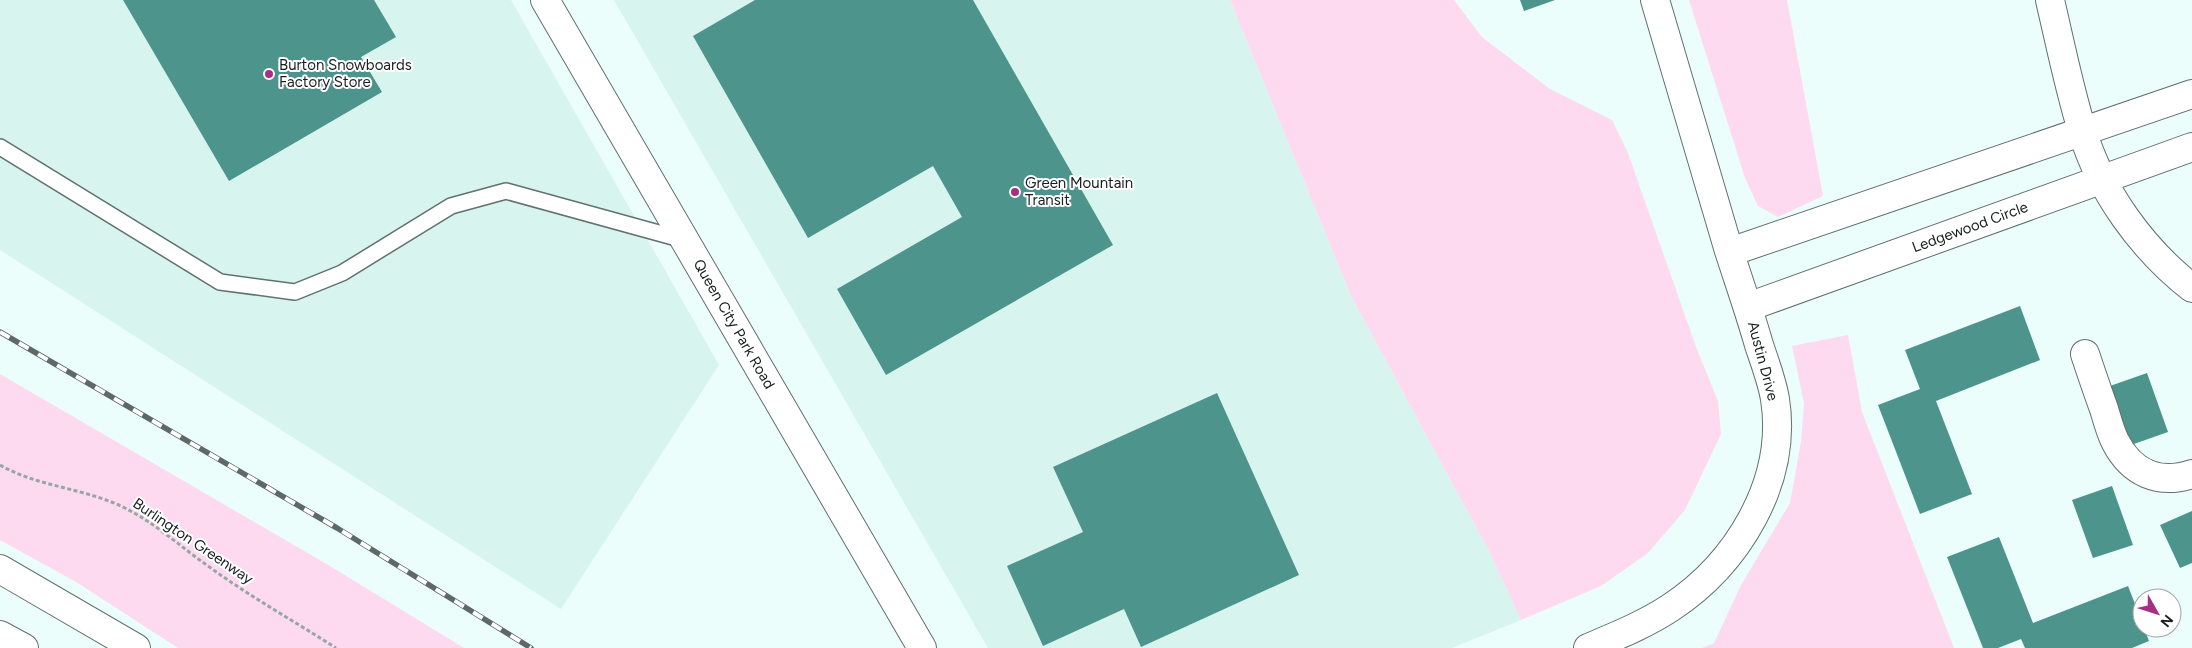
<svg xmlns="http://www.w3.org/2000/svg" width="2192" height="648" font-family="Figtree,sans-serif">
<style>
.built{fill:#d8f4ef}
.green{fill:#fedaf0}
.building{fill:#4c948c}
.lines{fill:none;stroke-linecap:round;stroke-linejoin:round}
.lane-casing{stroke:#61716e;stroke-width:18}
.street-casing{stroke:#61716e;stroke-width:30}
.secondary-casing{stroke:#61716e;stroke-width:30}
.primary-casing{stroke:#61716e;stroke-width:30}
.path{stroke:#97a6a4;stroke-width:3;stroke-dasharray:4 2.5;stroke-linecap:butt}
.lane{stroke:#fff;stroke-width:15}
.street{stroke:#fff;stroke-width:28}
.secondary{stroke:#fff;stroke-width:28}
.primary{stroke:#fff;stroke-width:28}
.rail-casing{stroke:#5e6967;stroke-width:5.5}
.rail{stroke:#fff;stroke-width:4;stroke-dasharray:11;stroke-linecap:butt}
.poi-dot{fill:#a62e85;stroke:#fff;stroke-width:2}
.labels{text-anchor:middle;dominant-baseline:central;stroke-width:4;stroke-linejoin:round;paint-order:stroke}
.poi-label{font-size:15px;fill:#181f1e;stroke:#fff;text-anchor:start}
.street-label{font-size:15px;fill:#181f1e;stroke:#fff}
</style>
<rect width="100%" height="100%" fill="#ebfefb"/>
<path class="built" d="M0,0h511l208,365 -158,244 -561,-359z
M614,0h616l121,296 139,257 31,67 -69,28h-464z"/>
<path class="green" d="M1230,0h224l28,37 68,52 62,31 16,33 68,194 22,54 3,33 -36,76 -37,43 -47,33 -80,34 -31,-67 -139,-257z
M1689,0h98l36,196 -45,21 -20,-11 -13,-28z
M1848,335l14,77 92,236h-252l12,-5 27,-58 49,-82 11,-61 3,-39 -12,-57z
M0,374l330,192 134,82h-286l-102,-66 -76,-42z"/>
<path class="building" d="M123,0h251l22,37 -35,20 21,35 -153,89z
M755,0h218l140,245 -227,130 -49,-86 125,-72 -29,-51 -125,72 -115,-202z
M1520,0h35l-31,11z
M2020,306l20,54 -104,41 36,93 -52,20 -42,-109 42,-16 -15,-39z
M2147,373l21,59 -37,13 -21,-59z
M1217,393l82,182 -158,72 -17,-38 -81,37 -36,-80 76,-34 -30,-65z
M2112,486l21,59 -40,13 -21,-58z
M2192,511v52l-12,5 -20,-43z
M1999,537l34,86 95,-37 14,36v6h2l5,13 -17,7h-107l-4,-9 -23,9h-15l-36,-91z"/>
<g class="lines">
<defs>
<path id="lane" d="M0,147l220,135 75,10 47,-19 109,-67 55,-15 178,49"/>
<path id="street" d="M2050,0c10,43 19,88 32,130 18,61 60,119 110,158
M1730,252l462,-158
M1748,307l444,-160
M2085,354c6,18 12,36 19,55 3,10 6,22 11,32 16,32 44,44 77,33
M1588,648c28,-12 56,-23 82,-40 67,-44 118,-126 105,-209 -3,-18 -10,-36 -16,-54 -9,-32 -20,-63 -30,-94 -25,-84 -49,-167 -74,-251"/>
<path id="secondary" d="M545,0l377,648"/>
<path id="primary" d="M0,569l136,79
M0,635l24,13"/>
</defs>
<use href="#lane" class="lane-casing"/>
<use href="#street" class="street-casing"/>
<use href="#secondary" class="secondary-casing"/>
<use href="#primary" class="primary-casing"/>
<path class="path" d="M0,465c38,22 85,23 125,43 30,15 56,39 83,58 41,30 86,55 128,82"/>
<use href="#lane" class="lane"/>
<use href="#street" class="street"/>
<use href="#secondary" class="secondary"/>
<use href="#primary" class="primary"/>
<defs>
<path id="rail" d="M0,332l337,196 194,120"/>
</defs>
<use href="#rail" class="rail-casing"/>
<use href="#rail" class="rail"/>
</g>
<g class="poi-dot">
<circle cx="269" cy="74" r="5"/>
<circle cx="1015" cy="192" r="5"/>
</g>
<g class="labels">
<g class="poi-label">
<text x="279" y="65">Burton Snowboards<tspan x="279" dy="17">Factory Store</tspan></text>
<text x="1025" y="183">Green Mountain<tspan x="1025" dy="17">Transit</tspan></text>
</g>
<g class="street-label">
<text transform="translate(1970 227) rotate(-20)">Ledgewood Circle</text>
<text transform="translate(734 324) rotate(60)">Queen City Park Road</text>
<text transform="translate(1763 361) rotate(75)">Austin Drive</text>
<text transform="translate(193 541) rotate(34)">Burlington Greenway</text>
</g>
</g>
<g transform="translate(2157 613) rotate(129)"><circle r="24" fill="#ffffff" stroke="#a3a5a5"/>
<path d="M0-4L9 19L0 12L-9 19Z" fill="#a62e85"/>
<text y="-8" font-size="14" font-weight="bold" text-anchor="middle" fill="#181f1e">N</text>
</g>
</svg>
